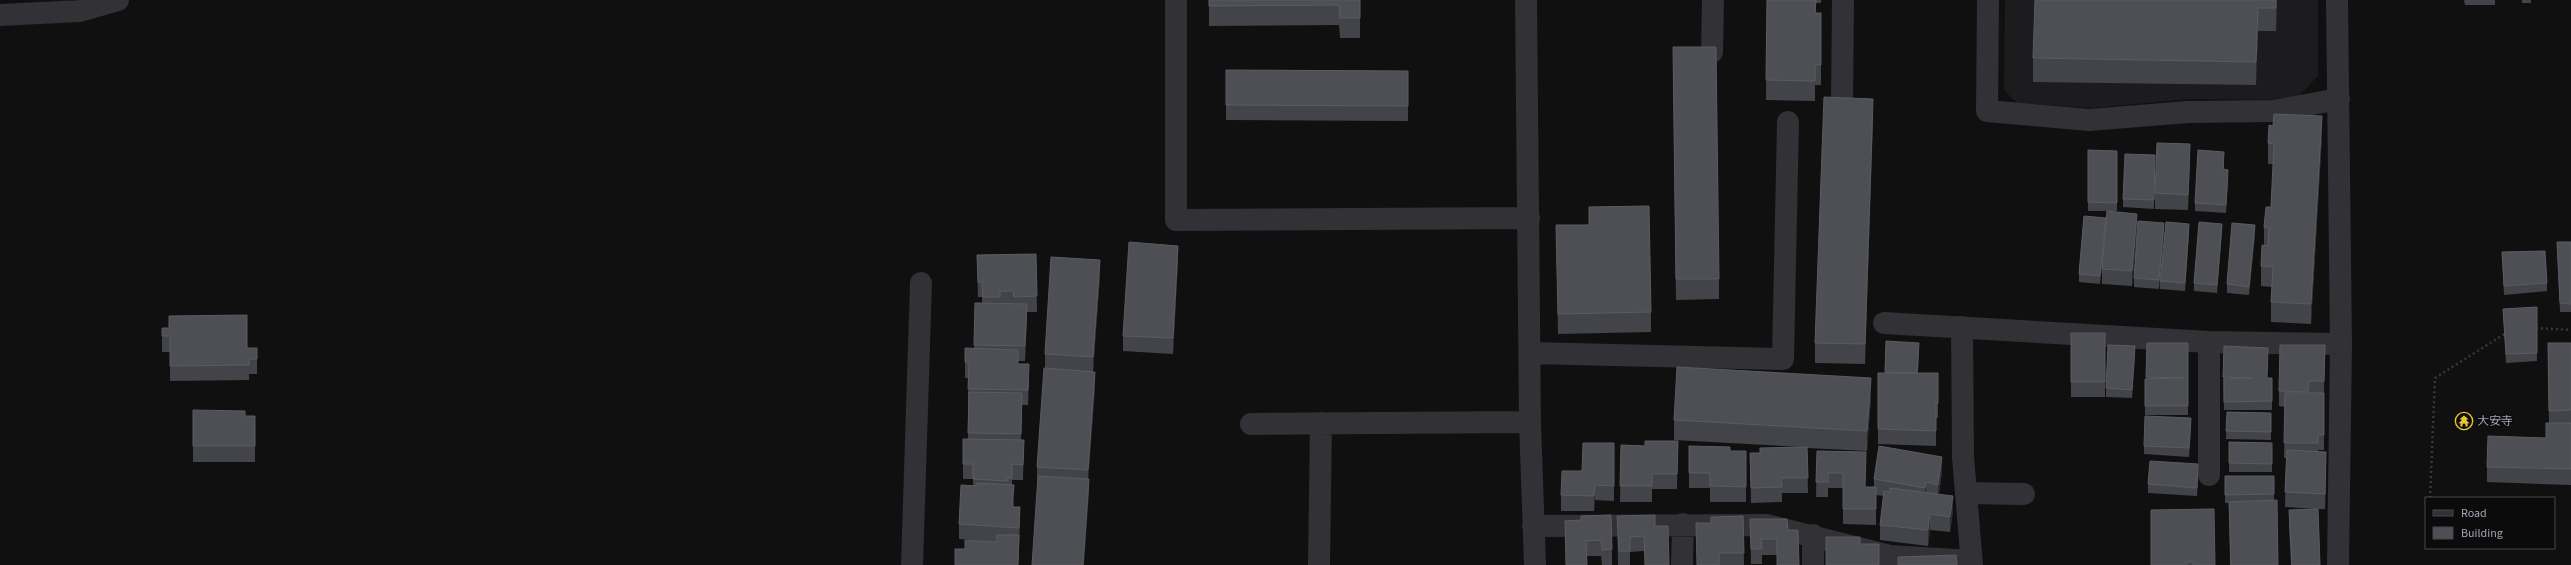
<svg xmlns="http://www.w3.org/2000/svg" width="2571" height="565" font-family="'Source Sans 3','Noto Sans JP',sans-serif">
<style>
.built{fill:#1c1c1e}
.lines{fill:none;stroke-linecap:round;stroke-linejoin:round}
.path{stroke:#37383d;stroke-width:2.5;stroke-dasharray:2 3;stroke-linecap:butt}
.minor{stroke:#313136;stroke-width:22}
.wall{fill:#434449}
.shaded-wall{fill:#2a2b2e}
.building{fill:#4d4f54;stroke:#5b5c63}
.labels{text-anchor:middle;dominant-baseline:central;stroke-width:3;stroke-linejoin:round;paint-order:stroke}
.poi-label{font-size:12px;fill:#a2a4b2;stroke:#0b0b0c;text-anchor:start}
</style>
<rect width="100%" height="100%" fill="#101011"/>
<path class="built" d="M2005,0h313v76l-23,24 -105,-1 -99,9 -74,-5 -13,-13z"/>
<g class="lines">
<path class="path" d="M2536,328l35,2
M2430,498l5,-120 71,-45"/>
<path class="minor" d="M1176,0v220l353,-2
M1526,0l4,422 5,143
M1988,0l-1,111 102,9 99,-8 86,-1 65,-12
M2337,0l4,344 -3,221
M0,15l80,-4 38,-11
M1712,52l1,-52
M1842,103l1,-103
M1884,323l325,19 132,2
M1962,327l1,130 9,108
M1530,353l253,6 5,-237
M1251,424l279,-2
M2209,475v-133
M1966,493l58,1
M1533,526l234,-1 123,31 81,5
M1813,535v30
M912,565l9,-282
M1319,565l2,-142
M1682,565l1,-41"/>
</g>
<path class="wall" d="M1209,0h151v38h-20l-1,-13 -130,1z
M1767,0h54v3h-5v10h5v72h-6v16l-49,-1z
M2277,0l-1,31h-18l-2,54 -223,-3v-24z
M2464,0h31v5h-30z
M2522,0h9v3h-9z
M1673,68l46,211v20l-43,1z
M1226,70l182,1v50l-182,-1z
M1873,119l-8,245 -50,-1v-20z
M2322,136l-11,188 -40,-2v-20l1,-15 -11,-1v-20l3,-21v-18l7,-20 2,-43h-5v-21z
M2088,150l29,1v60h-29z
M2190,160l-2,50 -33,-1v-16z
M2224,160v9l4,9 -2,35 -31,-2v-8z
M2155,163l-1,46 -31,-2v-8z
M1589,207l62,105v20l-93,2 -2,-109h33z
M2084,216l53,13 -5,57 -30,-2v-15l3,-31 -5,46 -21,-2v-8z
M2164,231l-5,58 -25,-2v-9z
M2222,232l-5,61 -23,-2v-8z
M2189,233l-4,58 -25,-2v-8z
M2255,234l-6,61 -22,-2v-9z
M2557,242h14v70h-11z
M2502,252l45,31v8l-43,4z
M1036,254l1,58h-10l-2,49h-7v3l11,16 -1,25h-6l-1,35h3l-1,40h-11v4l2,16v7l6,16 -2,42h-63l10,-16 32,-7 -38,-3v-15l14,-38v-7h-10v-15l5,-25v-61h-3v-30l9,1 1,-46h7v-6h-4l-1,-42z
M1178,261l-5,93 -50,-3v-15z
M1100,275l-7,97 2,15 -7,92 1,16 -52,-13v-15l8,-99v-14z
M2537,307v54l-31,2 -3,-54z
M162,328l85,20h10v26h-8v6l-79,1v-29h-8z
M2071,333h34v64h-34z
M1886,341l33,11 -1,21h20v45h-2v28l-58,-2v-71h7z
M2147,343h41v72h-43v-36h1z
M2548,343h23v142l-84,-3v-15l59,-29 3,-15z
M2325,345l-1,51v54h-6v2l8,15 -1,42h-7l2,56h-29l-2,-40v-15l25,-1 -29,-2 1,-49h-2l1,-51 -6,-1v-15z
M2135,355l-3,43 -26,-1v-9z
M2223,377l49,1v32h-48z
M1871,398l-4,53 -60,-3 1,45h-26v9l-31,1 -1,-50h10l41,-6 -127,-7v-20z
M193,410l52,6h10v46h-62z
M2227,412l44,1v27l-45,-1z
M2191,427l-2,30 -45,-3v-8z
M1678,441l-1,48h-25v13h-32l1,-57 24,1z
M2229,442l43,1v29h-43z
M1614,443v58l-19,-1 -1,11h-33v-16l21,-24z
M1689,446l41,5h16v51h-36v-14h-21z
M1817,451l49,36h8v-8l68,-7 -3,22 14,17 -3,21 -20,-2 -2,16 -48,-6v-15l4,-29 -8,-1v30l-33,-1v-36h-15v9h-12z
M2198,472l-1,24 -49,-3v-9z
M2225,476h49v24l4,65h-48l-1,-62h-4z
M2151,510l64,55h-64z
M1617,516l38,10 -11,25 -14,1v13h-12z
M1743,516l1,49h-47l14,-42v-6z
M1750,519l38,11 11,35h-22v-10h-15v9h-11z
M1581,520l31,29v16h-10l-1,-9h-14v9h-21l-1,-44z"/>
<path class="shaded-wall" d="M2276,0h1l-1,31z
M2258,8v23l-2,54v-23z
M1873,99v20l-8,245v-20z
M2322,116v20l-11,188v-20z
M2190,144v16l-2,50v-15z
M2228,170v8l-2,35v-8z
M2137,214v15l-5,57v-15z
M2106,218v9l-6,57v-8z
M2164,223v8l-5,58v-9z
M2189,224v9l-4,58v-8z
M2222,224v8l-5,61v-8z
M2255,225v9l-6,61v-8z
M1178,246v15l-5,93v-16z
M1100,260v15l-7,98v-16z
M1027,304v15l-2,42v-15z
M2135,346v9l-3,43v-8z
M1029,364v16l-1,25v-15z
M1095,372v15l-7,98v-15z
M1871,378v20l-4,53v-20z
M2191,418v9l-2,30v-9z
M2326,452v15l-1,42v-15z
M1942,457v15l-4,28v-15z
M2198,464v8l-1,24v-8z
M1089,479v16l-5,70h-1z
M1926,482v15l-1,6v-15z
M1014,485v15l-2,23v-16z
M1595,485v15l-1,11v-15z
M1953,496v15l-3,21v-15z
M1020,507l-1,44 -1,14z
M1930,514v16l-2,16v-16z"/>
<path class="building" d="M1209,0h151v18h-20l-1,-13 -130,1z
M1767,0h49l-1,13h6v52h-6v16l-49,-1z
M2035,0h241v8h-18l-2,54 -223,-4z
M1673,47h43l3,232h-43z
M1226,70l182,1v35l-182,-1z
M1824,97l49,2 -8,245 -50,-1z
M2274,114l48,2 -11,188 -40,-2 2,-35 -12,-1 1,-21 6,1 1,-18 -5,-1 2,-20h5l3,-63 -6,-1 1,-18 4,1z
M2157,143l33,1 -2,51 -33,-2z
M2088,150l29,1v52l-29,-1z
M2198,150l26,2 -1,17 5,1 -2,35 -31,-2z
M2125,154l30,1 -1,45 -31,-1z
M1649,206l2,106 -93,2 -2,-89h33v-18z
M2107,211l30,3 -5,57 -30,-2z
M2084,216l22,2 -6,58 -21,-2z
M2138,221l26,2 -5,57 -25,-2z
M2166,222l23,2 -4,59 -25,-2z
M2199,222l23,2 -5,61 -23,-2z
M2232,223l23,2 -6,62 -22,-3z
M1129,242l49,4 -5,92 -50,-2z
M2557,242h14v62l-11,-1z
M2545,251l2,32 -43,3 -2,-34z
M1036,254l1,42 -23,1 -1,-6h-13v6h-17l-1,-15h-4l-1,-27z
M1051,257l49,3 -7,97 -48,-3z
M975,303l52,1 -2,42 -51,-1z
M2537,307v46l-31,1 -3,-45z
M247,315v33h10v11h-8v6l-79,1v-30h-8v-8h7v-12z
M2071,333h34v49h-34z
M1886,341l33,2 -2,30 -32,-1z
M2147,343h41v63h-43v-27l39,-1 -38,-1z
M2548,343h23v67l-22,1z
M2108,345l27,1 -3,44 -26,-2z
M2280,345h45l-1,36h-15l-1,11 -29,-1z
M2224,346l44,2 -1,30h5v23l-48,1v-23l28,-1 -29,-1z
M965,348l53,2v14h11l-1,26 -60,-1 1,-27h-4z
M1677,367l194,11 -4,53 -193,-11z
M1044,368l51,4 -7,98 -51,-3z
M1878,373h60v30h-2v28l-58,-2z
M969,392l53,1 -1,41 -53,-1z
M2285,393h39v42h-6v8h-34z
M193,410l52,1v5h10v30h-62z
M2227,412l44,1v19l-45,-1z
M2145,416l46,2 -2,30 -45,-2z
M2546,423h25v46l-84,-2 1,-31 58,2z
M963,439l61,1 -1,25 -11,-1v14h-5v3l-34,-2v-15h-10z
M1645,441h33l-1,33h-25v12h-32l1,-41 24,1z
M2229,442l43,1v21l-43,-1z
M1583,443h31v43l-19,-1 -1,11 -33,-1 1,-24h20z
M1689,446l41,1v4h16v36l-36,-1v-13h-21z
M1879,446l63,11 -4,28 -12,-3 -1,6 -51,-9z
M1807,447l1,31h-27l1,9 -31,1 -1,-35h10v-5z
M2287,450l39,2 -1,42 -40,-2z
M1817,451l49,1 -1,35h11v22h-33v-36h-15v9h-12z
M2150,461l48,3 -1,24 -49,-4z
M1038,476l51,3 -6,86h-51z
M2225,476h49v18l-49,1z
M977,483l37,2 -2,22h8l-1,21 -60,-4 2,-39 16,1z
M1890,488l63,8 -3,21 -20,-3 -2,16 -48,-5 4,-34 6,1z
M2277,500l1,65h-47l-2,-63z
M2214,509l1,56h-22v-3h-6v3h-36v-55z
M2318,509l2,56h-28l-3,-55z
M1611,515l1,34 -10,1 -1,-10 -15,1 1,24h-21l-1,-44 16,-1v-4z
M1655,515v11h13l1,39h-24l-1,-29 -14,1v14h-11l-2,-35z
M1743,516l1,37h-25v12h-22l-1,-42h15v-6z
M1750,519h37l1,11h10l1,35h-22v-26h-16l1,10h-11z
M997,535h22l-1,30h-63v-16h10v-9l32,2z
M1826,537h34v7h19v21h-53z
M1956,555l1,10h-59v-8z"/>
<defs>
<symbol id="temple-ring" viewBox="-11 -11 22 22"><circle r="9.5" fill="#0b0b0c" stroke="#eac62f" stroke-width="1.5"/><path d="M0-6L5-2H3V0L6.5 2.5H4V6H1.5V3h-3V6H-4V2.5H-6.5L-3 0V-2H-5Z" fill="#eac62f"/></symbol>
</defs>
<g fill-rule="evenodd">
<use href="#temple-ring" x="2454" y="411" width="20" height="20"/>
</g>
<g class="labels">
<g class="poi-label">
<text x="2477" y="421">大安寺</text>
</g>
</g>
<rect x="2425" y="497" width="130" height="52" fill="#0b0b0c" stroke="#47484e"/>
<rect x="2433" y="510" width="20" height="6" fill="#313136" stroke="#47484e"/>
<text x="2461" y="517" font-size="12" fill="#a2a4b2">Road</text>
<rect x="2433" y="527" width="20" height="12" fill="#4d4f54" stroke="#47484e"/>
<text x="2461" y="537" font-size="12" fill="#a2a4b2">Building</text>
</svg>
